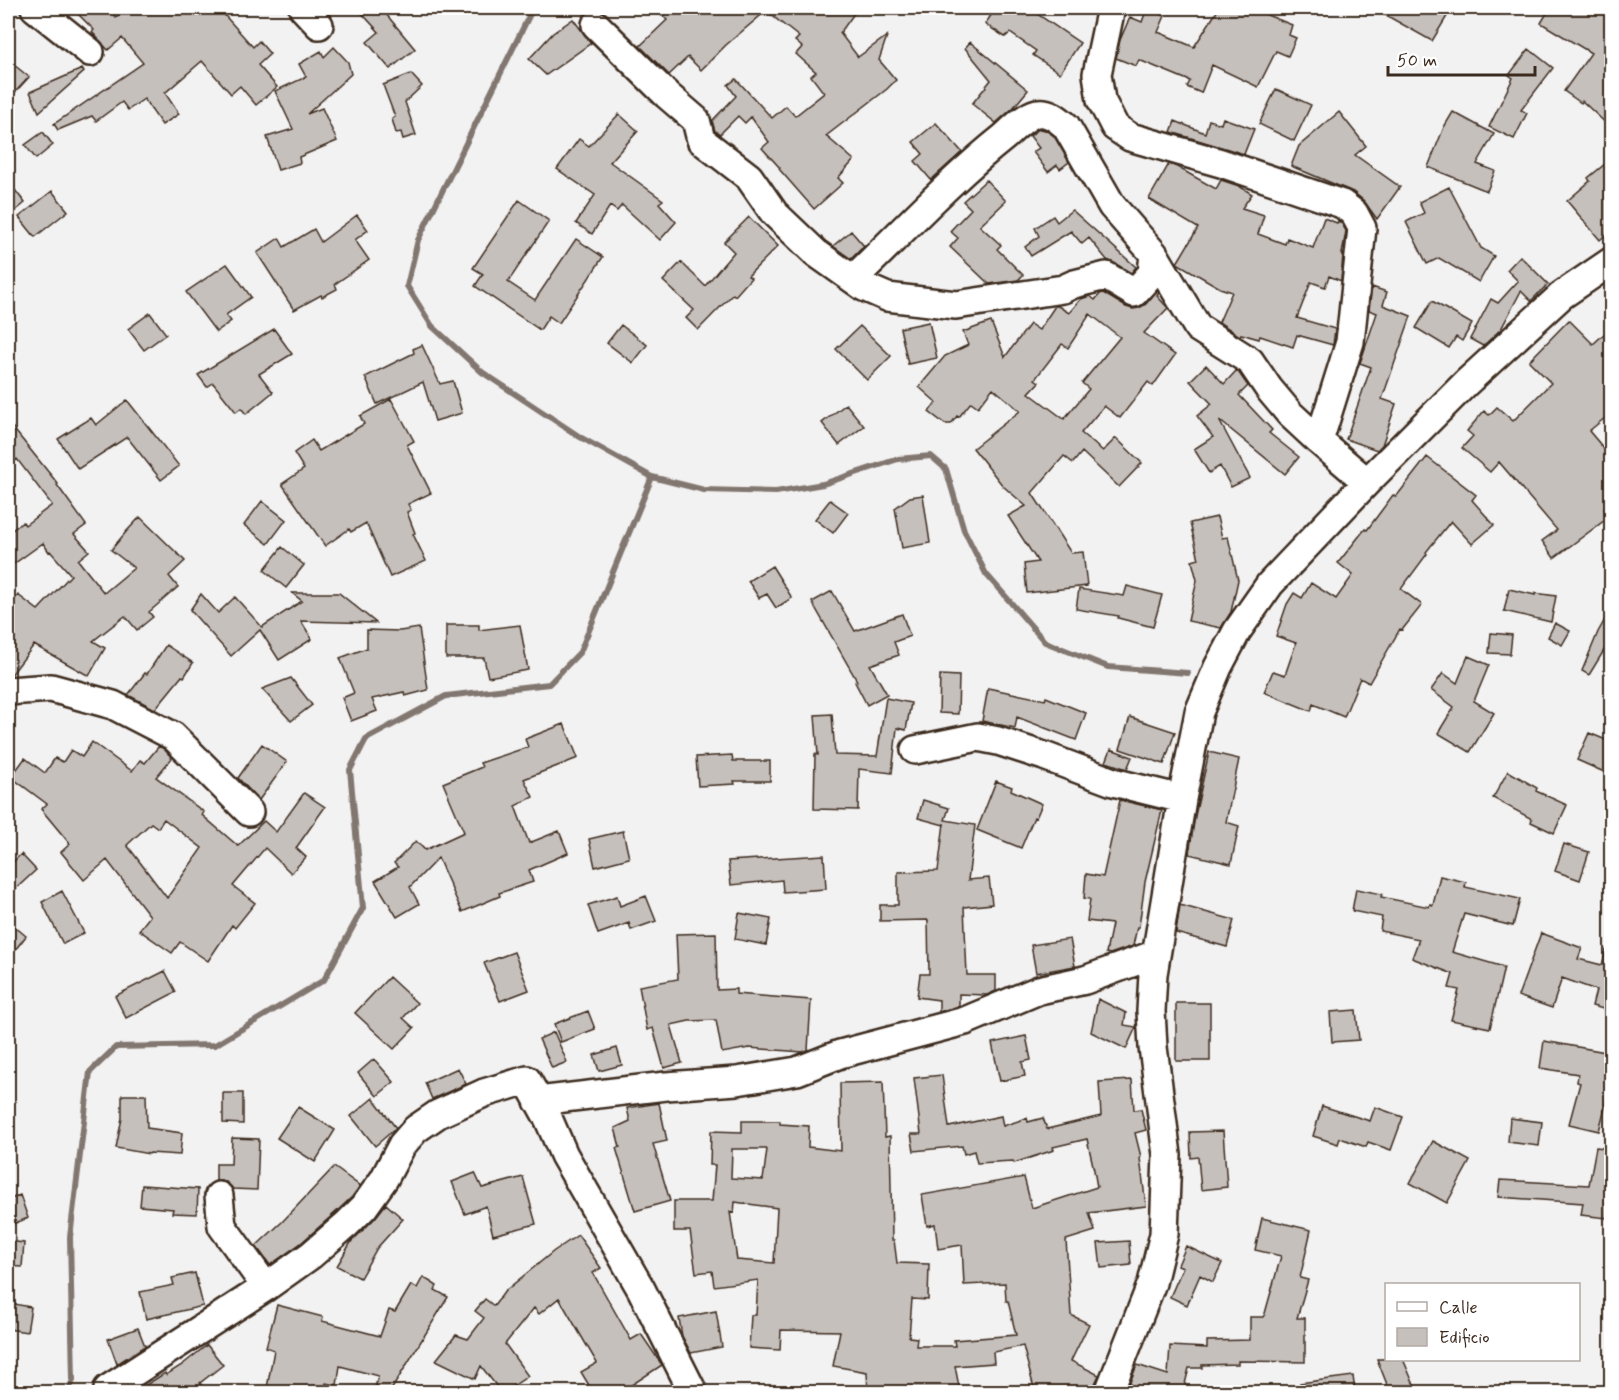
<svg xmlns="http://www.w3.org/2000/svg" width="1619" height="1400" font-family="Mynerve,sans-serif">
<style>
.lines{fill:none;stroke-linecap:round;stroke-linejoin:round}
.stream{stroke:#827770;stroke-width:6}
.building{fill:#c6c0bd;stroke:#3b2a1e;stroke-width:1.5;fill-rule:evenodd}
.minor-casing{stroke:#3b2a1e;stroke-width:32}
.minor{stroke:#fff;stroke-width:27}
</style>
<rect width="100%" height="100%" fill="#f3f2f2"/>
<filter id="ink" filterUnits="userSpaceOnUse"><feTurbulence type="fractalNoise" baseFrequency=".0167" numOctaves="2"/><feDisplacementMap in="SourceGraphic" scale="12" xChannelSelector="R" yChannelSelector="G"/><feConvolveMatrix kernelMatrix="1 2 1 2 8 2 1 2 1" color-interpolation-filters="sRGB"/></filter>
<g filter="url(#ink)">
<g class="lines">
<path class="stream" d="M533,8l-115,232 -11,46 25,40 50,46 98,65 72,40 52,13 72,2 47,-8 75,-25 33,-3 15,13 18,61 22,44 59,68 63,25 80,6
M68,1392l5,-12 -3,-143 20,-165 26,-25 99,-2 109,-65 39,-72 -13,-138 16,-31 80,-43 103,-12 31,-32 72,-175"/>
</g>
<path class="building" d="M72,8h35l9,9 11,-9h91l35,39 6,-6 11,13 -12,11 19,22 -21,18 -16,-19 -9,8 -29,-33 -37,32 14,21 -17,11 -18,-26 -16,11 -6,-8 -26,19 -4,-5 -34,14 -4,-6 89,-61 -21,-25 -14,12 -16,-18 2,-2z
M357,8h24l34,41 -25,20 -23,-27 12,-10z
M673,8h185l-18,25 18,24 29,-21 -8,24 17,20 -9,9 -61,47 28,24 -16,18 5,5 -29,26 -35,-40 1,-1 -18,-20 7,-6 -18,-25 -6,6 -7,-7 -18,18 -5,-3 -3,-10 24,-25 -8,-11 8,-6 36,39 14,-12 9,10 29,-23 -13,-17 5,-4 -20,-18 6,-7 -7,-6 4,-4 -33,-26 -40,34 -25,25 -13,-13 -19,18 -29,-29 27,-26 -4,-4z
M996,8h44l-4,5 44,30 -20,30 -27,-18 3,-4 -26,-18 -5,4 -20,-13z
M1147,8l18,8 -7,16 36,15 25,-39h47l-4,5 30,12 -3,10 7,3 -8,18 -12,-5 -18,36 -46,-22 -11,28 -14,-6 3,-6 -51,-21 -3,6 -20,-8 4,-18 10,-23 12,5z
M1373,8h79l-20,33z
M1550,8h61v120l-29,-27 -1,2 -17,-12 27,-38 -50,-30z
M573,19l18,24 -45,32 -17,-16 24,-26z
M970,42l58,48 -15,18 -17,15 -24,-19 19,-24 -26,-32z
M334,47l14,15 3,12 -44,40 15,-6 15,33 -38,16 1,6 -22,7 -11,-33 26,-8 -18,-38 31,-14 -7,-13 22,-13 3,6z
M1529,49l24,19 -32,42 6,3 -13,26 -25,-12 24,-49 -4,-3z
M8,60l21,17 -21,23z
M82,69l2,3 -45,40 -9,-20z
M411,74l11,12 -17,16 11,33 -13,4 -2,-7 -5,1 -4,-14 3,-2 -12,-32z
M1276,89l35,16 -17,36 -35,-17z
M1339,112l27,34 -11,9 45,32 -23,32 -13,-18 -11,-9 -62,-26 8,-20z
M1453,112l41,22 -17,30 18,7 -8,20 -59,-24 16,-40z
M619,114l19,17 -28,31 53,38 -4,3 17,19 -16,18 -38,-35 -5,6 -7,-5 -18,28 -16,-11 19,-28 -38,-26 22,-30 10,7z
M1223,118l31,11 -10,25 -73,-22 4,-11 30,12 4,-13 12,4z
M936,123l26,29 -31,28 -16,-19 8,-7 -10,-12z
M1039,129l6,1 9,6 15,26 -9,7 -3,-4 -9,7 -15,-20 6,-4 -9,-12z
M43,132l10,13 -17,14 -11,-14z
M1611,159v71l-11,10 -33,-39 23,-20 -2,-3z
M1169,164l8,3 39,22 5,-9 18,6 13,8 -10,14 22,7 -6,19 27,10 2,-6 26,10 11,-30 13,5 1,-2 4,3 4,7 -4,23h1l-2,27 -12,-5 -4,11 -14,-5 -14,36 38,11 -2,16 -36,-10 -4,12 -33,-11 -1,3 -18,-5 -1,2 -21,-14 13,-30 -12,-4 -43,-25 21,-35 -49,-29z
M986,180l20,21 -26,25 21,19 -4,4 26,26 -5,5 -29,4 -39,-37 8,-9 -8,-7 21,-22 -8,-8z
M8,181l17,22 -17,14z
M1449,187l32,61 13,8 -15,26 -40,-24 -12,6 -21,-42 18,-9 -5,-11z
M52,191l16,20 -33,26 -16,-20z
M519,200l30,21 -41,61 27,18 41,-61 27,18 -44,66 -10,-7 -9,14 -65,-44 8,-12 -10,-6z
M1072,210l64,57 -5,6 -17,-10 -7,-3 -18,-22 -7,6 -11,-13 -40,25 -6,-9 14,-11 -4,-8 18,-12 4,6z
M357,215l11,15 -13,10 14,20 -34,24 2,5 -15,8 -1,-2 -27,15 -37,-57 22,-15 5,9 30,-18 7,13z
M749,217l29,29 -30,30 3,2 -16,18 -2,-2 -35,36 -12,-12 8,-8 -31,-29 18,-19 24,24 29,-34 -10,-10z
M851,231l13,15 -13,13 -18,-13z
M1520,256l28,28 -17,17 -10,-10 -20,38 -18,17 -13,-7 21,-40 7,4 20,-22 -11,-11z
M227,264l24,33 -25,18 5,6 -15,11 -30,-40z
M1372,287l15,5 -4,13 28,11 -29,83 14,5 -14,41 -5,5 -31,-11 25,-72 -11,-4 17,-50 -8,-3z
M1157,291l2,2 -2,3 11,12 -24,25 31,22 -22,31 -5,-4 -28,36 -16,-12 -23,27 22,18 13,-13 26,25 -23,24 -37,-35 -9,11 -9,-7 -32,37 39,60 12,-1 4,34 -60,7 -3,-29 14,-2 -30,-46 18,-10 -23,-20 -30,-38 47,-37 -27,-23 -15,19 -7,-5 -12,15 -2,-1 -6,8h-6l-16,-12 7,-10 -17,-15 26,-31 23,-11 -5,-13 28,-10 14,35 25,-33 9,6 16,-24h3l11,7 12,-14 9,-3 5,4 5,-6 3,-1 23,14 7,2 6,-1 7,-4zM1090,314l30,23 -38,46 7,6 -25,30 -35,-26 10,-11 -4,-3 27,-35 6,4z
M1432,301l40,23 -10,17 -6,-4 -7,11 -33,-20z
M150,313l16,21 -22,16 -16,-21z
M1569,320l24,24 18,-16v85l-22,18 22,26v46l-7,6 5,8 -55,41 -12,-17 15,-11 -58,-68 -9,10 -28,-24 11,-12 -6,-5 17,-20 5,4 8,-8 16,14 38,-38 -22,-22z
M929,322l8,36 -29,6 -8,-36z
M621,325l26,20 -14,18 -26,-20z
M860,326l31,30 -24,24 -31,-31z
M274,329l18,25 -33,20 14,18 -27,22 -5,-6 -5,4 -23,-29 -6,4 -9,-12z
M422,345l18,39 13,-3 9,32 -27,8 -12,-39 -46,22 -12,-27 49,-24 -1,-4z
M1206,365l18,19 12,-13 3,2 9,13 -9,9 33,35 -3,3 30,24 -14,17 -66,-54 31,58 -19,9 -11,-21 -11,7 -15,-24 19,-12 -16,-21 15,-12 -22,-23z
M391,399l23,42 -7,4 24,48 -23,11 3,6 -4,2 8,21 -2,1 13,27 -36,16 -24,-54 -15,9 -2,-3 -24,17 -43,-62 22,-15 -10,-16 18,-13 7,11 45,-27 -4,-8z
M127,400l52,66 -18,14 -34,-43 -49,32 -20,-30 33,-21 5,7z
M846,404l18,22 -25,19 -17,-22z
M8,422l50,62 -1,1 29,40 -12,9 15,17 -11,9 26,33 30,-25 -23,-18 15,-18 14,-15 45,44 -16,15 9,11 -29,25 4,5 -16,13 -12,-14 -32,25 12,7 -16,28 -55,-31 -23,30h-3v-67l10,-13 20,15 33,-35 -21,-24 -1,1 -6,-9 -35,25v-35l15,-11 2,3 27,-20 -35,-46 -9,8z
M1427,457l49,38 -4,5 22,25 -22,19 -21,-23 -25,31 1,2 -26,35 21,16 -20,25 -2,-1 -31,54 -9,-5 -16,39 -31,-13 -2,7 -47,-19 9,-21 12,4 11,-32 -20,-7 11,-32 7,-11 8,5 9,-15 25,16 17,-24 -15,-12 27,-34 2,1 26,-35 3,2z
M923,495l7,48 -28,5 -7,-40 15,-11z
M830,500l18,13 -15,20 -18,-14z
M262,501l24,19 -18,24 -24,-19z
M1217,517l5,21 6,-1 10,43 -7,32 -10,16 -33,-7 9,-41 -5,-19 7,-2 -9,-36z
M282,547l22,18 -18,23 -22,-18z
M772,566l20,32 -16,10 -9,-14 -8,4 -11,-17z
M1127,586l35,9 -9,32 -35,-9 1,-2 -43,-7 3,-20 45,7z
M1509,589l26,6v-2l21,3 -5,26 -47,-11z
M832,591l23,40 47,-17 8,22 -16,6 5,13 -29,10 17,29 -20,11 -12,-23 2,-1 -45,-79z
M292,593h47l37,30 -75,-2 11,18 -33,21 -19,-30 -29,26 -41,-46 11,-16 17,19 17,-16 27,30 40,-26z
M1611,609v30l-22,36 -7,-4 16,-39z
M1555,623l15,8 -8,14 -14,-8z
M446,625h33v5l41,-5 8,45 -40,7 -4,-19h-38z
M419,628l9,62 -23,6 -1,-4 -32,7 5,12 -26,10 -9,-23 12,-5 -14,-35 27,-10v-18l33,1z
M1491,633l21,2 -2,19 -21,-1z
M166,645l27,18 -9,14 -2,-1 -27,33 -27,-14 17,-22 2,1z
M1468,656l21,9 -15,36 20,12 -24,39 -32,-19 16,-26 -23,-17 12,-17 14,10z
M940,675l19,1 -1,38 -19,-1z
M291,678l21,27 -21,16 -29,-32z
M988,688l57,12 1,-3 40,16 -10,27 -59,-23 -2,11 -33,-7z
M886,698l25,5 -5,27 -9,-2 -5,45 -33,-4 -1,41 -44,-1 1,-55 3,1 -3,-40 17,-1 3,41 42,1z
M1130,717l45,15 -11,32 -44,-15z
M564,724l14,34 -54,21 9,18 -18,9 14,37 30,-12 9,22 -39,17 4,12 -34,11 1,3 -38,16 -24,-54 -28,29 9,17 -22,13 -22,-36 23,-14 -4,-4 22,-22 9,9 39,-18 -21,-49 39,-16 -2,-4 48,-16 -3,-8z
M1589,733l22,9v33l-34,-15z
M92,742l40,29 8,-11 5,3 14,-17 5,3 8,9 -16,19 48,35 -2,3 36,31 26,-25 12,11 28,-39 21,14 -29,41 10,9 -15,16 -26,-25 -32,38 22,17 -20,25 -3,-3 -24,36 -28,-19 -8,11 -33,-23 11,-14 -43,-56 -23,20 -23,-28 9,-8 -29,-35 6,-5 -36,-27 14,-19 20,15 10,-15 8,4 8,-12 11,7zM164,819l38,29 -35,50 -40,-53 24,-22 7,5z
M262,744l25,18 -28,38 -21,-22z
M1111,749l21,8 -5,12 -21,-7z
M1209,752l30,7 -13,63 13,4 -8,38 -42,-10 6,-38z
M732,755l1,6h37v20h-36l1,3 -37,2 -2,-29z
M1508,771l29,17 -1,3 31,14 -13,28 -23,-11 1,-3 -39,-21z
M996,781l16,6 -1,3 31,14 -6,14 -2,-1 -13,31 -44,-18z
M923,800l26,8 -4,12 30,5 -7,55 21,-2 3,26 -28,3 3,68h29v16l-9,4 -28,-1v12l-20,6v-12l-22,-3 3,-23h9l-1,-54 -48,1v-16h18v-33l40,-1 6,-48v2l-26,-7z
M1120,800l42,10 -17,72 -6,45h-2l-4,19 -23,8 -4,-1 6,-29 -25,-3 3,-22 -6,-1 2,-24 17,3z
M623,831l6,27 -34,9 -6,-28z
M1564,844l25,8 -9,28 -25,-9z
M21,854l15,16 -28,26v-29z
M824,855l2,34 -43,3 -1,-12 -51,5 -3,-24z
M1440,876l26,6 -1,5 55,12 -7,27 -49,-12 -12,38 52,15 -14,61 -39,-8 8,-30 -10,-2 4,-14 -41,-16 7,-19 -39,-8 2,-14 -30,-6 4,-22 26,5 -1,3 48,10 1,-3 3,1z
M62,891l22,42 -21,11 -21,-42z
M617,896l3,10 26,-10 10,25 -25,9 -2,-7 -31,11 -10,-29z
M1180,905l54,15 -7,27 -51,-14z
M739,913l32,6 -5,26 -31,-6z
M8,921l18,15 -18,23z
M716,933l1,57 19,-1v5l75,6 -3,50 -5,2 -54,-4 -27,5 -6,-33 -27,1 -18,4 11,38 -18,5 -11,-40 -6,2 -8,-44 39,-7 -2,-45z
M1541,933l41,15 -4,11 24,6 4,-15 5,1v60l-19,-5 4,-16 -34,-12 -10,30 -34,-12z
M1070,939l5,27 -39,7 -5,-28z
M514,952l15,38 -29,11 -16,-38z
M165,971l11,21 -50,26 -11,-22z
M389,977l28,26 -14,15 11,10 -20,21 -39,-36z
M1098,999l28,14 -2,12 12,2 -10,22 -35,-17z
M1176,1003h34v58h-34z
M1356,1010l3,30 -27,2 -2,-30z
M588,1011l7,18 -34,13 -7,-18z
M554,1032l13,30 -15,6 -13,-29z
M1026,1036l5,24 -9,2 3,14 -25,5 -8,-38z
M1544,1041l67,12v30l-12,48 -30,-7 11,-41 -3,-1 1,-8 -38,-6z
M617,1048l5,17 -23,6 -5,-16z
M374,1059l20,23 -17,14 -19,-23z
M458,1068l8,16 -34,15 -7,-16z
M942,1075l7,52 52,-11 2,10 24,-8 1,4 15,-4 4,11 54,-13 -2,-34 33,-2 2,30 7,-1 5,21 -11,3 6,24 -1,1 6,48 -57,7 6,18 -29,9 5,75 18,9 -18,37 28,14 -8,17h-56l-12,-46 -30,6 1,11 -39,3 5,26h-92l-1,-20 -34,-6 7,-35 -59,-1 -1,20 -31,-2 2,-33h5l2,-35 -44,6 -2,-15 -16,2 -6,-42h-16v-30h38l3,-36h-5l1,-34 31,1v-11h38v3l29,2 -1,21 33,4 -1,-68 43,-1 2,55 5,-1 2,104h2l3,23 32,1 -1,36 -16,-1 -3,38 8,1 -1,8h39l-1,-6 62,-5 -8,-34h-2l-1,-18 -41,2 -2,-40 -24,4 -3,-25 -8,2 -5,-31 102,-18 8,31 65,-21 -3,-17 -7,-31 -34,8 1,3 -40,13 -1,-2 -36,2 -3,-12 -10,3 -2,-8 -48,5 -3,-17h10l-7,-56zM732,1149h35l-4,31 -32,-2zM735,1202l42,6 -3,55 -37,-3 -7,-48 4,1z
M223,1093h20v31l-20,-1z
M122,1095h24l1,33 35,5 -2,22 -30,-2 -1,1 -33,-6 6,-30z
M373,1098l23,30 -21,18 -24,-30z
M659,1103l8,38 -14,3 17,57 -35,10 -19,-63 4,-1 -5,-19 15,-7 -3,-13z
M1322,1106l48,15 5,-14 28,10 -12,33 -23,-8 -2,5 -26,-9 -2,6 -25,-8z
M298,1107l37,23 -20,32 -38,-24z
M1510,1118l32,4 -3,24 -31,-4z
M1223,1131l4,56 -26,3 -3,-33 -7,1 -1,-26z
M232,1138l27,1 -2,51 -24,-1 -7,-7 -10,-1v-17h15z
M1433,1141l37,20 -23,42 -37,-20z
M1596,1147l15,2v27l-4,42 -26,-3 2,-12 -85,-6 2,-17 89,5z
M334,1167l26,19 -8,11 -16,15 -35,31 -31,22 -14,-19 26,-24z
M475,1173l7,15 41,-11 13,47 -43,11 -7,-29 -21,8 -13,-32z
M142,1185l56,4 -1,25 -25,-1 1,-4 -33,-3z
M20,1195l8,23 -20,8v-26z
M386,1204l17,15 -26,29 -17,30 -23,-12 14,-24 24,-24z
M1262,1218l49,12 -11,48 8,2 -11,38h8v44l-67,-1v3l-36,1v3h-13l-6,24h-57l11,-27 31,10 2,-29 37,2v-7l43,-1v-23h14l17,-61 -26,-6z
M578,1235l23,33 -8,5 38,67 10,-6 21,31 -41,27h-28l-12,-20 16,-9 -38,-65 -20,16 -5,-6 -29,36 23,32 -24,16h-3l-20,-26 -6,13 -39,-19 20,-25 12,4 16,-21 -9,-7 10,-12 9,7 11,-15 49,-40z
M8,1241l16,2 -2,24 -14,-1z
M1129,1241l2,24 -30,3 -3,-25z
M1186,1246l36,17 -9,19 -13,-7 -13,30 -17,-8 13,-30 -5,-2z
M195,1273l8,33 -57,13 -6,-27 34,-7 -2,-7z
M423,1277l14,9 -2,4 13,7 -58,95h-16l4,-16 -38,-10 -3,19 -11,-2 -2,9h-37l-20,-4 7,-38 -8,-3 11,-42 46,12 -1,4 58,15 9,-26 6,2 16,-27 6,3z
M8,1303l23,4 -4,25 -19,-3z
M716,1311l6,36 -31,6 -9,-17 -3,-18z
M138,1328l7,18 -28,18 -9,-25z
M207,1345l16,20 -23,18 2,3 -9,6h-58l30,-19 1,2 16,-10z
M1377,1359h26l14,33h-27z
M1353,1376l2,16h-54l-1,-9z"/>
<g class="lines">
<defs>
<path id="minor" d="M35,8l55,44
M303,8l16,17
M1111,8l-14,66 4,26 14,27 15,10 91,26 121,41 12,9 8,15 -12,114 -31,99
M596,25l71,70 29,25 5,20 48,37 25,36 42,40 48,34 23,10 69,8 107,-16 11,-5 32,-8 28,17 18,-20 2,-19
M853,279c50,-48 97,-99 151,-142 9,-8 21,-21 33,-24 12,-2 21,6 29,13l46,80 42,48 44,74 52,33 19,28 21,25 29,27 48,41
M8,691l43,-3 62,17 60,31 76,76
M915,750l63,-13 20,4 46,15 69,26 69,17
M538,1101l128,-15 71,-5 60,-10 43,-17 125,-33 74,-31 46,-10 71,-26
M219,1196l3,30 44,61
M108,1389l158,-102 45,-32 36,-31 17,-17 20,-28 18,-34 14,-16 22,-15 46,-21 43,-13 21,38 16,37 77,134 52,103
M1109,1392l43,-109 12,-49 3,-79 -14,-108 -2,-36 2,-37 29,-175 17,-87 19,-45 19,-36 33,-47 97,-102 99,-99 96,-88 50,-34"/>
</defs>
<use href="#minor" class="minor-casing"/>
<use href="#minor" class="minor"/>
</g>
</g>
<rect width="1619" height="1400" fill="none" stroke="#fff" stroke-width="30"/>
<rect x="15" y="15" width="1589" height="1370" fill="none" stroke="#3b2a1e" stroke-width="2" filter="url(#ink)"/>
<rect x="1385" y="1283" width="195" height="78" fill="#ffffff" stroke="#b1aaa5" stroke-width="1.5"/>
<rect x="1397" y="1302" width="30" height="9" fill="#ffffff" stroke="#b1aaa5" stroke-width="1.5"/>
<text x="1439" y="1313" font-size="18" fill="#3b2a1e">Calle</text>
<rect x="1397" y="1328" width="30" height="18" fill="#c6c0bd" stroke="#b1aaa5" stroke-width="1.5"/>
<text x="1439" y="1343" font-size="18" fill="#3b2a1e">Edificio</text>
<path d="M1388 66v9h147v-9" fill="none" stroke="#3b2a1e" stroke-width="3"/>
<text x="1397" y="66" font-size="18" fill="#3b2a1e" stroke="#ffffff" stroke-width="4.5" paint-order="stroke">50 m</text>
</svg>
